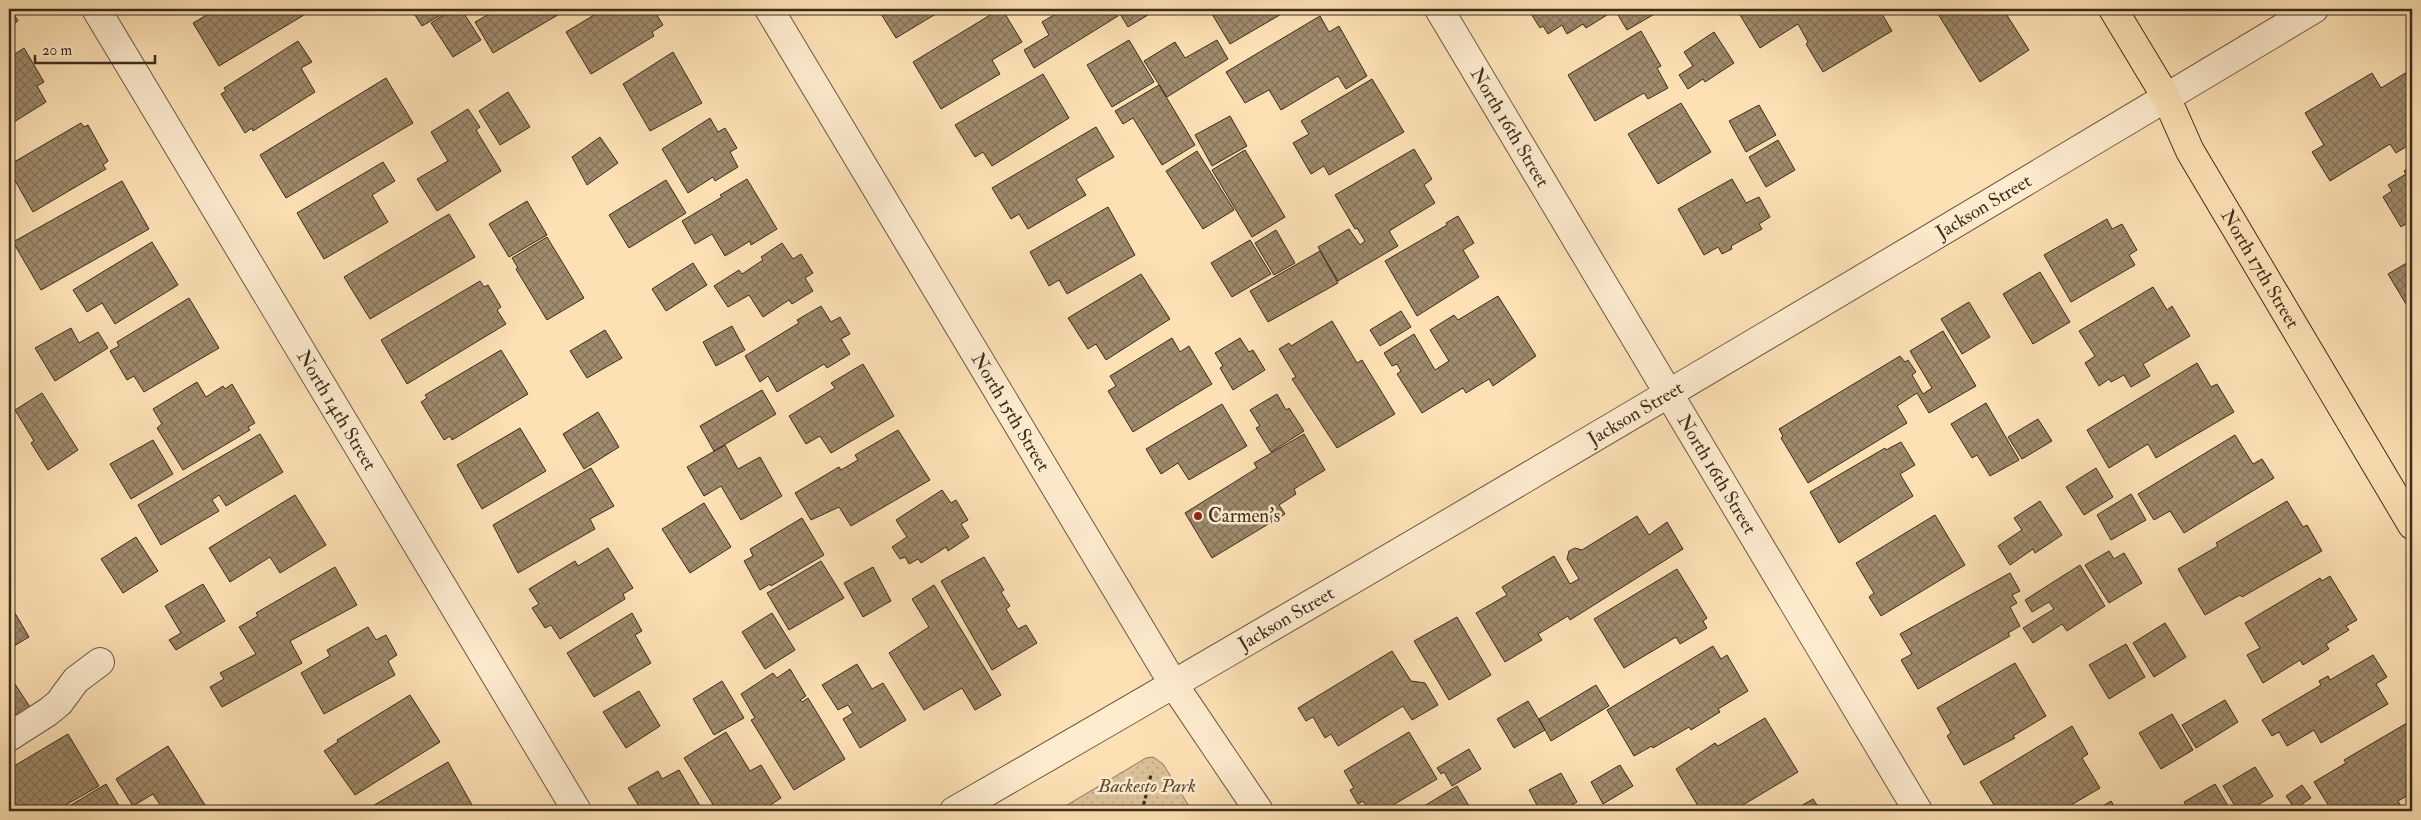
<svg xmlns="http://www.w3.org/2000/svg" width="2421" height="820" font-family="'IM FELL Double Pica',serif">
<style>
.green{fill:url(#green-dots);stroke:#8c785c}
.building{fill:url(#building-cross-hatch);stroke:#3c2d1c}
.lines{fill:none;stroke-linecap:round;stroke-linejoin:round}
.minor-casing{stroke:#6c5a42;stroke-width:30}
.major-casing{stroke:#3c2d1c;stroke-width:30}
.path{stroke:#3c2d1c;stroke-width:3;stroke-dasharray:4 2.5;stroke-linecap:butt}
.minor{stroke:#feeccf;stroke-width:28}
.major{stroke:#fde1b5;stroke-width:28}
.poi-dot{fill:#8f2418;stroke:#feeccf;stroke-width:2}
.labels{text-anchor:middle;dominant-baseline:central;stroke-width:5;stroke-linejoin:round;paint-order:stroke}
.street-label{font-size:19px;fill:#3c2d1c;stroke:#feeccf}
.poi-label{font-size:19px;fill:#3c2d1c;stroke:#feeccf;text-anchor:start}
.park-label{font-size:19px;font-style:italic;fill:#5c4b35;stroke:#feeccf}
</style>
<defs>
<pattern id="green-dots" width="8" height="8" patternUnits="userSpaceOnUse" patternTransform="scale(1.25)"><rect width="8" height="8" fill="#dcc29b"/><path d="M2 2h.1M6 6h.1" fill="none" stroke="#bea785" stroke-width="1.8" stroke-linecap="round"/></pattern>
<pattern id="building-cross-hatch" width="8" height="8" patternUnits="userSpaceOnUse" patternTransform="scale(1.25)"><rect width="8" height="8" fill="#a08b6c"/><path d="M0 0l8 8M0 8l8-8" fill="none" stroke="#847258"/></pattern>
</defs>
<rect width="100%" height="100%" fill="#fde1b5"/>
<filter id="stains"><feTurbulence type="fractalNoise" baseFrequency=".004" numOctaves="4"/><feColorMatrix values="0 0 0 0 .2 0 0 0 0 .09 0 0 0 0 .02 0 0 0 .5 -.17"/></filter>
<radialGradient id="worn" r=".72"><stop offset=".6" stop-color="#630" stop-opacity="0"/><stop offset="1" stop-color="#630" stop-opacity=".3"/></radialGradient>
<path class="green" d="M1153,757l10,7 29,47h-135l89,-53z"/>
<path class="building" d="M9,9h2l7,12 -9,6z
M217,9h97l-95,57 -26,-43z
M411,9h40l-29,17z
M453,9h8l20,31 -28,17 -22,-34z
M498,9l8,1 62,-1 -75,44 -18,-31z
M604,9h49l10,16 -11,7 2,4 -63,38 -25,-42z
M878,9h66l-48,29z
M1000,9h2l20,33 -30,18 8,14 -59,35 -28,-47z
M1064,9h50l4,7 -84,52 -10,-18 25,-15 -7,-13z
M1117,9h41l-30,18z
M1209,9h81l-60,35z
M1528,9h135l-36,21 -12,-20 -29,18 -3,-4 -16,10 -5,-9 -14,9 -5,-8 -3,2z
M1739,9h140l13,22 -69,41 -17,-28 2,-2 -10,-18 -38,24 -23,-38z
M1935,9h68l26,41 -49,32z
M1320,16l9,16 10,-6 28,50 -21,13 -8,-13 -57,34 -12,-20 -24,13 -19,-31z
M1641,31l20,35 -4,2 11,20 -20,11 -4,-6 -49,28 -27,-46z
M1714,32l20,31 -29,19 -2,-3 -15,10 -9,-14 14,-9 -9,-14z
M1129,40l25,42 -42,25 -25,-42z
M1217,40l11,19 -61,38 -23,-36 31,-19 10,16z
M298,41l14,21 -11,6 14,24 -62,39 -1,-3 -7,5 -24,-39 5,-3 -2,-3z
M24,48l20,34 -7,4 9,16 -37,23v-67z
M673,52l29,51 -52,28 -27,-47z
M2412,69v74l-16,10 -6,-9 -60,37 -18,-29 12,-7 -19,-32 67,-40 9,15z
M1043,74l26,44 -77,48 -9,-14 -8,5 -20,-32z
M386,78l27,45 -127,75 -26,-43z
M1372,79l32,53 -75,43 -5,-9 -13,8 -18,-31 16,-9 -8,-13z
M1159,85l36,60 -33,20 -29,-47 -10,6 -8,-13z
M508,92l22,35 -30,18 -21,-34z
M1681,103l30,49 -53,32 -30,-50z
M1759,105l17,30 -30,17 -17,-31z
M468,109l12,18 -4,3 25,41 -64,40 -20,-32 31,-18 -17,-29z
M1230,116l17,30 -35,20 -17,-31z
M710,118l8,14 7,-4 12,20 -7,4 8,15 -23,14 -2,-4 -25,16 -26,-44z
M81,123l3,4 4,-2 20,36 -5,4 3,4 -73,43 -24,-42v-5z
M1096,127l18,30 -38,22 10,16 -58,34 -9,-15 -8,5 -19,-31z
M600,137l18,26 -31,22 -15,-28z
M1778,140l17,30 -29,17 -17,-30z
M1414,149l18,30 -8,6 11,18 -46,28 9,15 -60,35 -20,-34 31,-18 11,16 5,-4 -8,-13 -2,1 -20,-34z
M1245,150l40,67 -33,20 -40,-67z
M1197,151l37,59 -31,19 -37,-58z
M383,162l12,19 -23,14 16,27 -64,37 -27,-46z
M2412,165v63l-3,-6 -8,5 -18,-30 9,-6 -4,-6 18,-11 -2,-3z
M747,179l30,50 -26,16 -1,-4 -25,15 -13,-22 -17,10 -13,-23 40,-24 -2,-2z
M1732,179l14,24 13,-6 11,20 -11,7 3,5 -31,17 1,3 -10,5 -4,-7 -14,8 -26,-46z
M666,180l20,33 -57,35 -20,-33z
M122,181l27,48 -108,61 -28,-48z
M527,201l20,34 -38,22 -20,-33z
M1108,207l27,48 -68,39 -8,-14 -10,6 -19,-34z
M449,214l26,43 -105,62 -26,-42z
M1458,216l16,27 -11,7 16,27 -62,39 -32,-55 62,-36 -1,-2z
M2107,219l5,10 10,-5 15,26 -8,5 6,10 -64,37 -27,-47z
M1276,230l19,33 -21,12 -19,-32z
M547,237l37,61 -37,22 -31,-51 2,-1 -6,-10z
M1250,240l21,34 -39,23 -21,-34z
M152,242l26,43 -63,39 -13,-21 -15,9 -14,-22z
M782,243l11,16 8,-5 12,19 -8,5 8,13 -21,13 -3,-4 -26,17 -14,-22 -21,12 -14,-21 25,-16 3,4 21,-14 -2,-3z
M1320,251l18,32 -70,39 -18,-31z
M2412,257v57l-24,-40 22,-13 -1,-2z
M693,263l14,22 -41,26 -14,-22z
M2040,272l30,50 -37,22 -30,-50z
M1141,274l29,45 -64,41 -10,-16 -8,5 -20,-31z
M480,281l4,6 4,-2 13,22 -4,3 9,14 -99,60 -26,-44z
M2153,287l14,23 5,-4 18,30 -47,28 7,12 -19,11 -7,-12 -13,7 -2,-3 -10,7 -14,-23 10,-7 -16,-25z
M1498,296l38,60 -43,30 -4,-7 -23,14 -3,-5 -41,25 -25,-39 4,-3 -4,-7 -5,2 -8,-13 30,-19 21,36 14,-9 -19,-31 24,-15 4,5z
M189,298l30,50 -75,44 -10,-16 -7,4 -17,-29 9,-5 -2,-4z
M1969,302l21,35 -28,17 -21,-35z
M821,306l10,16 9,-5 10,17 -9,5 9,15 -23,14 -3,-4 -47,28 -9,-16 -8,6 -15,-26 54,-33 -2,-3z
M1401,311l10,16 -31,19 -10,-16z
M1332,321l25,42 5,-3 33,54 -58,34 -45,-69 4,-2 -17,-28 10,-6 2,3z
M732,326l13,24 -29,16 -13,-24z
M71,328l8,15 19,-11 10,16 -53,33 -20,-33z
M605,330l17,28 -35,20 -17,-27z
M1943,331l33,55 -47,27 -12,-20 -20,13 10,17 -99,60 -27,-45 2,-2 -4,-7 121,-73 5,6 3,-2 8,12 -4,3 11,19 9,-6 -22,-37z
M1172,338l8,14 9,-6 23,38 -79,48 -25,-41 8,-5 -6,-10z
M1240,338l9,14 4,-2 12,20 -32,20 -13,-22 3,-2 -8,-13z
M501,350l27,44 -76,46 -2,-4 -6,4 -23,-38 6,-4 -2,-3z
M2197,363l14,24 6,-3 17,28 -78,46 -8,-14 -39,24 -22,-38z
M863,364l31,52 -63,37 -11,-17 -14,8 -17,-28 46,-28 -4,-5z
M197,382l9,15 17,-11 2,3 7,-5 23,39 -7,4 2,3 -67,40 -26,-42 5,-4 -9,-15z
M762,390l14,24 -62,37 -14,-25z
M42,393l36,57 -30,20 -17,-27 3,-2 -19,-31z
M1277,394l9,16 3,-2 15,23 -33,21 -15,-24 4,-2 -10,-16z
M1986,403l33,57 -29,16 -13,-21 -5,3 -21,-34z
M1222,404l25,42 -58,34 -11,-17 -17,11 -15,-25z
M598,412l21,35 -35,22 -21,-35z
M2038,419l14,22 -30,18 -14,-22z
M520,428l26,43 -64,38 -25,-44z
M898,430l32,50 -79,46 -12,-19 -28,13 -16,-27 44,-26 2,3 17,-10 -3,-5z
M260,434l23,38 -57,34 -7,-11 -7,5 7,11 -58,34 -23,-40z
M1304,434l21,36 -31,19 2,5 -17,11 6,9 -73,44 -27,-45 72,-45 -3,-5z
M2235,435l18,29 9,-5 12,19 -90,55 -14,-22 -16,9 -16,-26z
M153,440l20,34 -42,25 -21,-35z
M1901,442l14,23 -15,9 13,22 -74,47 -29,-51 75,-44 1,2z
M725,445l13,24 22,-12 22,39 -41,24 -20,-34 -17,10 -17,-29z
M591,468l23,38 -24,13 5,10 -77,44 -25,-48z
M2096,468l17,29 -29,18 -18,-28z
M942,490l9,13 5,-3 12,20 -7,4 8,13 -21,14 -2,-4 -25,16 -3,-4 -9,5 -4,-7 -5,2 -8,-12 15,-10 -11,-17z
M2131,494l15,26 -35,20 -14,-25z
M295,495l31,50 -46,28 -10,-16 -40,25 -21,-34z
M2040,501l22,34 -27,18 -2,-4 -23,16 -12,-19 24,-16 -8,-12z
M2287,501l16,26 4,-2 15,26 -80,46 -2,-2 -35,20 -27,-46 40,-23 -2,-3z
M704,503l27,44 -41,26 -28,-44z
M1935,515l30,50 -84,51 -12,-19 5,-4 -18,-30z
M1637,516l12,19 18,-13 16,27 -113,71 -2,-4 -30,18 4,6 -37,22 -29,-49 31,-18 -5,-8 52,-31 16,28 9,-5 -12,-20 2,-8 6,-3 7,2z
M802,518l22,37 -53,31 -1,-2 -10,6 -16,-29 9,-5 -3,-7z
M136,537l22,34 -35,22 -22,-34z
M608,548l25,40 -10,6 2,5 -65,40 -9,-14 -6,3 -13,-20 7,-4 -10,-15 46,-28 3,5z
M2109,551l5,8 10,-6 18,30 -33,20 -24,-38z
M984,557l20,33 -3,2 9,14 -4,3 12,20 8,-4 11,18 -45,27 -51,-89z
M821,561l23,37 -55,32 -22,-37z
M2080,565l25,41 -38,25 -5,-7 -29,19 -10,-15 31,-19 -5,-7 -17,10 -7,-12z
M9,567l5,8 -5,3z
M335,567l22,38 -67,36 12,22 -80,44 -12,-20 14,-8 -4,-6 36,-19 -17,-27 19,-11 -2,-3z
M873,567l18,34 -28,16 -19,-34z
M1677,569l30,49 -4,3 4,7 -27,16 -4,-7 -52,31 -30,-49z
M2010,573l10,18 -8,4 5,8 -7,4 10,19 -12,7 2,3 -92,53 -17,-29 11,-6 -12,-20z
M2330,576l27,44 -11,6 3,4 -23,14 3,5 -26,16 -3,-5 -37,23 -16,-28 13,-7 -15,-25 75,-45 2,3z
M203,584l22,37 -49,29 -7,-10 12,-7 -16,-27z
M934,585l67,110 -26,15 -13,-22 -38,22 -35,-57 40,-26 -17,-28z
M9,603l20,34 -20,12z
M632,613l10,18 -7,4 16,28 -57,34 -27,-44z
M772,613l23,37 -30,19 -23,-37z
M1457,617l34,58 -42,25 -35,-59z
M2165,623l21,34 -32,20 -21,-34z
M368,627l8,13 10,-5 11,20 -9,6 7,14 -71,39 -23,-41 29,-17 -3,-6z
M2126,644l19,33 -36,22 -20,-34z
M1713,646l8,13 6,-4 21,36 -30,18 2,3 -29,18 -2,-3 -36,21 -1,-2 -18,10 -27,-46z
M1392,651l19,30 14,2 13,22 -26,15 -9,-14 -65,40 -7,-12 -6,4 -12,-21 -7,4 -8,-13z
M2373,655l14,22 -11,7 12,20 -67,39 -7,-13 -27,16 -8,-14 -7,4 -10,-16 59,-35 -2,-4 9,-5 2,4z
M2015,663l31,53 -33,20 2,2 -51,27 -17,-29 4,-3 -14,-25z
M857,664l15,25 11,-6 23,37 -46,28 -17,-29 10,-6 -5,-8 -10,5 -16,-25z
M790,669l16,27 -6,4 2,2 6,-4 37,61 -51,31 -43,-70 4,-2 -14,-24 32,-21 4,5z
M9,675l23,35 -23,15z
M722,681l22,37 -30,17 -21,-36z
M1596,685l13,21 -58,35 -12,-22z
M639,691l21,35 -34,22 -23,-36z
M410,695l30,47 -85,53 -31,-44 14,-9 -1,-2z
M2225,700l13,22 -42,26 -14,-23z
M1528,701l17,29 -31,18 -17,-29z
M2172,714l21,36 -32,19 -22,-36z
M1765,718l33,54 -65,39h-32l-25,-42 39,-26 3,3z
M2407,723l5,9v61l-14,8 4,7 -6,3h-23l-3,-6 -11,6h-27l-18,-29 32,-19 -2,-3z
M2072,726l16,28 -6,4 18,30 -39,23h-66l1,-3 -16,-26z
M726,732l24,39 11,-6 20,33 -17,11 2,2h-49l-33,-53z
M1409,732l28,47 -54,32h-14l-6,-10 -5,3 -8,-14 4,-2 -10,-17z
M68,734l31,52 -44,25h-46v-42z
M168,746l40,64 -2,1h-42l-11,-17 -20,12 -17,-27z
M1469,749l12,20 -29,17 -8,-14 -3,2 -4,-6z
M448,762l24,43 -10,6h-98z
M1620,765l13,21 -30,18 -12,-22z
M2255,767l18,29 -25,15h-10l-15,-25z
M679,770l24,41h-61l-14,-23 30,-17 4,8z
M1561,773l16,29 -17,9h-20l-11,-21z
M106,784l16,27h-61z
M2215,784l16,27h-42l-5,-9z
M2302,785l9,13 -16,11 -9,-13z
M1457,786l15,25h-56z
M1813,799l8,12h-29z
M2111,801l6,10h-26l3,-2 1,2z"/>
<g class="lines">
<defs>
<g id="minor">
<path id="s1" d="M96,9l481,802"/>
<path id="s2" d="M769,9l405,676 85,126"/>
<path id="s3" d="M1439,9l479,802"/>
<path d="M9,737l39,-25 11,-9 17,-23 24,-18"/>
<path id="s4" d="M954,811c456,-262 908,-531 1360,-802"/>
</g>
<g id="major">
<path id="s5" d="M2113,9l53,88 24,54 222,374"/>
</g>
</defs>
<use href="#minor" class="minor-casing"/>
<use href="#major" class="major-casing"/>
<path class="path" d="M1142,811l9,-36"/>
<use href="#minor" class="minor"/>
<use href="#major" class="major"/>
</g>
<circle class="poi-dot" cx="1198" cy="516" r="5"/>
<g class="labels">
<g class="street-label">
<text stroke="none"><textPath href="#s3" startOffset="138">North 16th Street</textPath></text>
<text stroke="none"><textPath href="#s4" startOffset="1194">Jackson Street</textPath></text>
<text stroke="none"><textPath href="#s5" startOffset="299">North 17th Street</textPath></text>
<text stroke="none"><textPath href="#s1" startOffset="468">North 14th Street</textPath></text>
<text stroke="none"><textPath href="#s2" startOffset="470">North 15th Street</textPath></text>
<text stroke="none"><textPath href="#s4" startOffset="789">Jackson Street</textPath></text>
<text stroke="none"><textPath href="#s3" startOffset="542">North 16th Street</textPath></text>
<text stroke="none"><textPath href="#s4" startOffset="384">Jackson Street</textPath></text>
</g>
<g class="poi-label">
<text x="1208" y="516">Carmen’s</text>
</g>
<g class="park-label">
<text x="1147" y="786">Backesto Park</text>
</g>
</g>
<rect width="2421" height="820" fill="none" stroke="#fde1b5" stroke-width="30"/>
<rect x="10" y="10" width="2401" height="800" fill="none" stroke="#3c2d1c" stroke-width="2.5"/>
<rect x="15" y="15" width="2391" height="790" fill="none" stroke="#3c2d1c"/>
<path d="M35 55v8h120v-8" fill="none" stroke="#3c2d1c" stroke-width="2.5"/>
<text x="42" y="55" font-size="15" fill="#3c2d1c" stroke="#feeccf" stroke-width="4" paint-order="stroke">20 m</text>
<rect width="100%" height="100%" filter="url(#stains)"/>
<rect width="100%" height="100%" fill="url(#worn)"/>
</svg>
